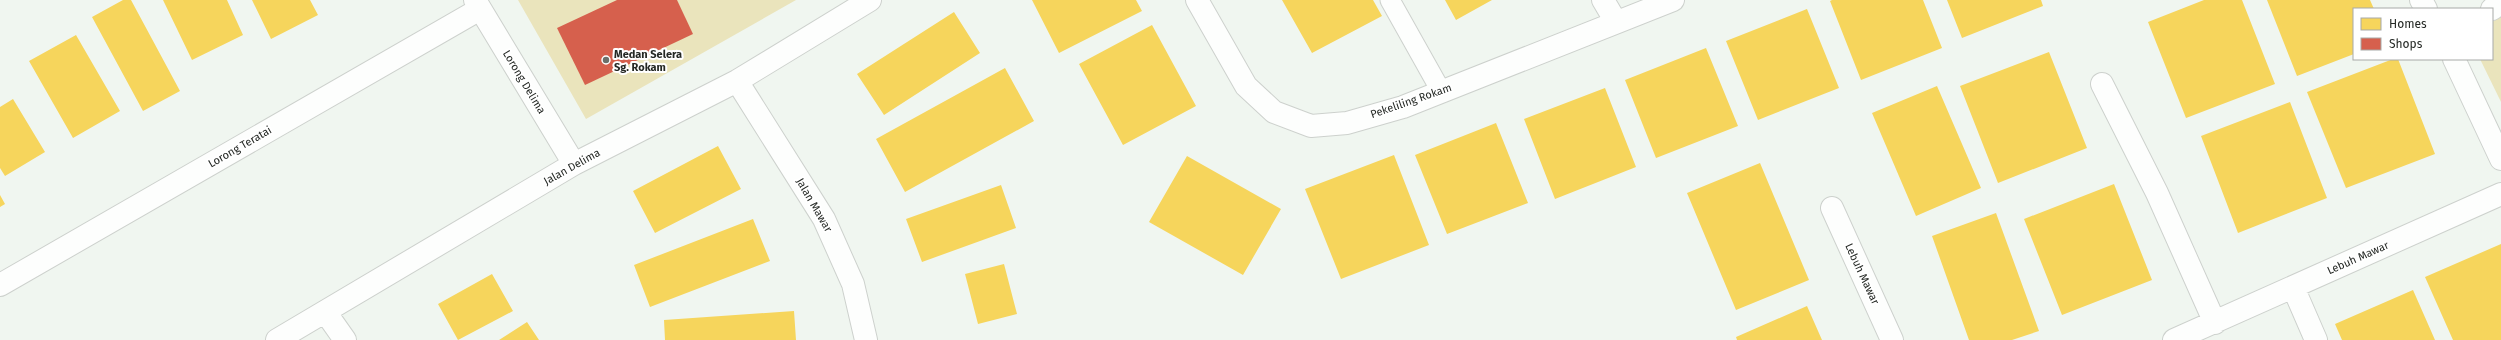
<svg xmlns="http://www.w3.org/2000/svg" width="2501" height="340" font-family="'Fira Sans',sans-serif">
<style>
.green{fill:#eae4bc}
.homes{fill:#f6d55c}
.shops{fill:#d6604d}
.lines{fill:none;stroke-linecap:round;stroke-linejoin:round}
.lane-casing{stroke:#cdd1cd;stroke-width:21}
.street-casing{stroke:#cdd1cd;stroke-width:24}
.lane{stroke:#fdfefd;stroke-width:19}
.street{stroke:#fdfefd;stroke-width:22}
.poi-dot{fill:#6b706b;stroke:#fff;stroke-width:1.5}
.labels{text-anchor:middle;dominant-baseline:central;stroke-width:4;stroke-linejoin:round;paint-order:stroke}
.poi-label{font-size:11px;font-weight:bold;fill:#242824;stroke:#fff;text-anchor:start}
.street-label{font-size:11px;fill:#242824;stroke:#fff}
</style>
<rect width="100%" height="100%" fill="#f0f6f0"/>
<path class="green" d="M518,0h278l-210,119z
M2501,16v86l-21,-43h12v-37z"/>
<path class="homes" d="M123,0h8l49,91 -37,20 -51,-94z
M163,0h64l16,35 -51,25z
M252,0h58l8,15 -47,24z
M1032,0h104l6,11 -83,42z
M1282,0h91l9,16 -70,37z
M1445,0h47l-36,20z
M1832,0h91l19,48 -81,32 -31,-79z
M1947,0h94l2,6 -81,32z
M2204,0h38l33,84 -89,34 -38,-96z
M2267,0h103l4,9h-20v45l-57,22z
M1807,9l32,79 -81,32 -32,-79z
M954,12l26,41 -96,62 -27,-41z
M1152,25l44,81 -73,39 -44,-81z
M76,35l44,76 -47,27 -44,-77z
M1706,48l32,78 -82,32 -31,-78z
M2049,52l38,96 -89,35 -38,-97z
M2393,59h5l37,95 -89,34 -39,-96z
M1005,68l29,53 -129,71 -29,-53z
M1937,86l44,102 -65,28 -44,-103z
M1605,88l31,79 -81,32 -31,-80z
M13,99l32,53 -40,24 -5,-8v-61z
M2290,102l37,96 -89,35 -37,-97z
M1496,123l32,80 -81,31 -32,-79z
M718,146l23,43 -86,44 -22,-42z
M1394,155l35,90 -88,34 -36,-90z
M1187,156l94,53 -38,66 -94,-53z
M1760,163l49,117 -73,30 -49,-117z
M2114,184l38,96 -90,35 -38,-96z
M1001,185l15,43 -94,34 -16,-43z
M0,195l5,9 -5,3z
M1996,213l43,118 -27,9h-43l-37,-104z
M753,219l17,42 -120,46 -16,-42z
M2501,244v96h-48l-28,-63z
M1004,264l13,50 -39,10 -13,-50z
M492,274l21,37 -55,29 -20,-36z
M2413,290l22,50h-93l-7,-16z
M1807,306l15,34h-85l-1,-3z
M794,311l2,29h-131l-1,-20z
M527,322l12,18h-40z"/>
<path class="shops" d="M617,0h60l16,34 -108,51 -28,-57z"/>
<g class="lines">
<defs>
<path id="lane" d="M1390,0l51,91"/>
<path id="street" d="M475,0l99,164
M1197,0l49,86 28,26 37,14 36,-3 56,-16 270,-107
M1603,0l13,22
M2421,0l5,9
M2492,9l9,-6
M2454,59l47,100
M737,81l87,138 29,65 13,56
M2102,84l55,109 58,130
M1832,208l60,132
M0,285l480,-276
M2293,287l23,53
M326,313l19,27
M277,340l297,-176 163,-83 133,-81
M2174,340l327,-146"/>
</defs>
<use href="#lane" class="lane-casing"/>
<use href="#street" class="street-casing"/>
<use href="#lane" class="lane"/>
<use href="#street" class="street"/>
</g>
<circle class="poi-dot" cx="606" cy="60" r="4"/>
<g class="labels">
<g class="poi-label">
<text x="614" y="54">Medan Selera<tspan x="614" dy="13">Sg. Rokam</tspan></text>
</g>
<g class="street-label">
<text transform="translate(524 82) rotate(59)">Lorong Delima</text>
<text transform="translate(1411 101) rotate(-19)">Pekeliling Rokam</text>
<text transform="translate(240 147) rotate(-30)">Lorong Teratai</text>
<text transform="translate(572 167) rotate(-29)">Jalan Delima</text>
<text transform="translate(814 205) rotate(60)">Jalan Mawar</text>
<text transform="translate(2358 258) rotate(-24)">Lebuh Mawar</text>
<text transform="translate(1862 274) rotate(65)">Lebuh Mawar</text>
</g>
</g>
<rect x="2353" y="8" width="140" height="52" fill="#ffffff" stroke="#a7a9a7"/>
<rect x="2361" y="18" width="20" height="12" fill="#f6d55c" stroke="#a7a9a7"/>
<text x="2389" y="28" font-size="12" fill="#242824">Homes</text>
<rect x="2361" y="38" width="20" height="12" fill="#d6604d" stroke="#a7a9a7"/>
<text x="2389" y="48" font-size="12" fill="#242824">Shops</text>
</svg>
